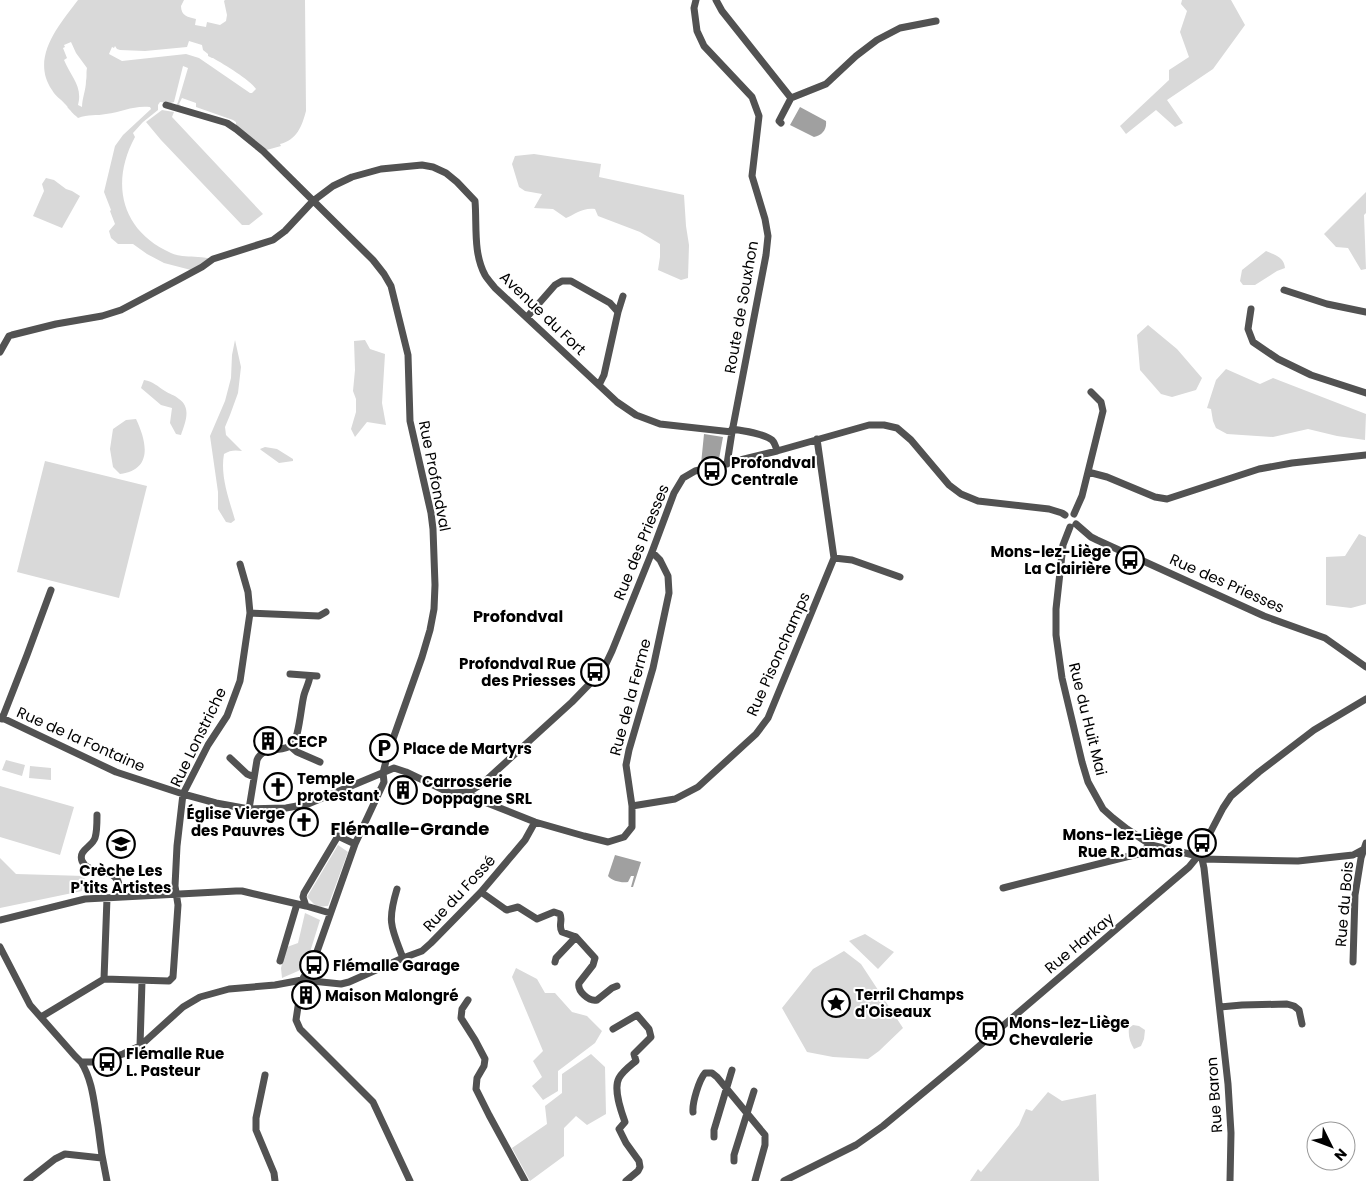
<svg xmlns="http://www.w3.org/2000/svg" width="1366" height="1181" font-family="Poppins,sans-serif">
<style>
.green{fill:#d9d9d9;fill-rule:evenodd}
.water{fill:#a0a0a0}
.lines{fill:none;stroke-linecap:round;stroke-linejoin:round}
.minor{stroke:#525252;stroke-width:7}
.labels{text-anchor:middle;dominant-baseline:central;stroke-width:4;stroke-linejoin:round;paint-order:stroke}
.street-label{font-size:15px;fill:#000;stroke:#fff}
.poi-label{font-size:15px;font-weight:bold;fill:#000;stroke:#fff;text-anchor:start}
.neighbourhood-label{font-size:16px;font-weight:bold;fill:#000;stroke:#fff}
.quarter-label{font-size:18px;font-weight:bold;fill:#000;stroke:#fff}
</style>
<rect width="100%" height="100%" fill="#fff"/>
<path class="green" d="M78,0h106l-3,6c0,10 7,11 15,13l-1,6 11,2 1,-5 13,3 6,-4 1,-6 -3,-14 1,-1h80l1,111c-4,15 -9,29 -26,33l1,2 -18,5 -27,-22 -61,-21 3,-6 10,-34 -5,-2 -9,36 -3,1 -11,-1 -2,3v5l-15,12 -10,11 2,4c-25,46 -14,94 36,116 9,4 17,3 27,4 5,0 10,1 15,2l-22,11 -27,-7 -17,-9 -14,-10h-15l-7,-6 -2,-7 6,-7 -5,-13 1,-1 -7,-18 11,-46 8,-11 28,-26 -1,-2c-16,-2 -28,5 -44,7 -9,2 -18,0 -28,4 -2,-2 -6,-5 -8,-8 -5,-5 0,-1 -5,-6 -4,-5 -10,-8 -13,-14 -22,-32 7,-65 26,-90zM189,41l13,4 1,5 5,4v2l4,2h1c12,7 36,21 43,31l-4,4h-2l-51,-35 -13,-4 -64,7 -13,-7 3,-7 2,1 1,-2 2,3 3,1 25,1 42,-4zM71,42l5,11 11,15c-1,5 0,8 -1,13 0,9 -4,17 -4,26l-4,-2c5,-19 -7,-28 -14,-45l3,-2 -4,-10 2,-1 -1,-2zM182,98l14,5v4l37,13 3,2v4l-55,-20 -2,-2z
M1182,0h49l14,25 -32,44 -46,31 16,23 -8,4 -19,-17 -30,24 -6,-8 49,-46v-10l20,-13 -9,-25 7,-21 -6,-7z
M162,110l12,2 -2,5 91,97 -14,11h-7l-81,-85 -15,-18z
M534,154l67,10 -2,13 85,18 2,31 3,19 -1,33 -7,2 -23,-10 2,-13v-13l-20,-12 -42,-16 -3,-7c-11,-2 -20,5 -29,9l-13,-9 -19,-1 8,-14 -17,-3 -6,-4 -7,-23 3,-8z
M46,178l8,2 12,9 6,2 8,5 -18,32 -29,-12 11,-25 -2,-7z
M1366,192v21l-2,2 2,54 -5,1 -13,-22 -12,-1 -12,-13z
M1266,251c9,4 18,6 19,17l-8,3 -22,14h-12l-3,-4 2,-11z
M1148,325l29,24 25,29 -6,12 -24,7 -11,-3 -21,-24 -3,-35z
M235,340l6,27 -3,26 -8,22 -5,12 1,8 16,16c-7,-1 -12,-1 -18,3 -4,22 5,45 11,66l-4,3 -5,-1 -8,-13v-17l-8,-56 15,-35 6,-23 1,-23z
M365,340l5,9 15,5 -3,49 4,22 -19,-3 -12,15 -4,-8 5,-17v-13l-3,-8 2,-21 -1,-29z
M1226,369l34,15 13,-6 93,36 -1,26 -28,-4 -29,-7 -35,8 -46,-3 -11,-6 -3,-7 -2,-12 -4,-1 9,-28z
M144,380c10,2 13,6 21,11 4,3 10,4 14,8 13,9 6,24 2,36l-5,-1 -6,-11 2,-15 -11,-3 -20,-17z
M136,419c11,23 17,51 -16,55l-7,-7 -3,-18 3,-20 13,-9z
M265,447l12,2 16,10v2l-14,2 -18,-13 -1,-1z
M45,461l102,25 -28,112 -102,-26z
M1359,534l7,3v67l-15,4 -25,-3v-48l19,-1z
M6,760l19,5 -3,11 -20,-6z
M30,766l21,2v12l-22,-2z
M0,786l74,21 -14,48 -60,-18z
M338,845l10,7 -20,54 -11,1 -10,-10z
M0,858l16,16 69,2 -3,15 -82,17z
M305,913l15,7 -15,48 -23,10 -1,-10 6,-21 11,-4z
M865,934l29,18 -16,17 -29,-28z
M844,951l17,13 42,64 -24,23 -11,8 -35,-2 -26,-5 -25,-44 31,-39z
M516,968l21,11 8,14h10l17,19 15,4 15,15 -7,12 -37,28v20l-15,9 -11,-14 10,-9 -9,-16 10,-10 -31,-74z
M1133,1025l6,1 6,4 -1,9 -3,7 -7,3c-4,-7 -6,-13 -5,-21z
M591,1054l14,13 1,47 -19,11 -11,-9 -12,12v28l-34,25 -18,-33 35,-24 -2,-18 17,-13v-19z
M1048,1092l14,9 34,-7 3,87h-129l8,-12 3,3 38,-47 7,-16 6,2z"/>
<path class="water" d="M800,107l26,14c1,9 -4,14 -12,16l-24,-12z
M704,434l19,3 -4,22 -6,3 -12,2z
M615,855l26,7 -8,25h-2l3,-11h-3l-3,6c-7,1 -16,-1 -20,-6z"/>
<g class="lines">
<path class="minor" d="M696,0l-2,8 3,23 7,15 48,51 7,19 -7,60 13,43 3,17 -2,19 -34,177 -5,32
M716,0l6,11 69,87 35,-14 30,-28 21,-16 23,-12 36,-7
M781,123l-2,-2 12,-23
M1284,290l43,14 39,8
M1251,309l-3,20 5,13 25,17 33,16 55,18
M618,312l5,-16
M527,317l28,-32 7,-4h9l39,22 8,9 -14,63 -5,10
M0,352l9,-16 3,-1 44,-11 46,-8 19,-6 55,-29 26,-14 11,-8 60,-19 12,-9 28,-30 20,-15 19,-9 29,-8 41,-4 11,2 13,6 11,9 18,19c2,24 -2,52 10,74 3,5 7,9 10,13l122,114 19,13 24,9 72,8
M732,429c11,2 31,4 40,11 3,3 4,7 5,11
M1088,472l19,5 48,20 12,2 92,-30 33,-6 74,-8
M1074,514l8,-18 21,-85 -2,-9 -10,-10
M1076,524l15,13 6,3 167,76 61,22 41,29
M1070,527l-7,18 -7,64v26l6,43 20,84 6,20 15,27 10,9 14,11 24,16 47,11 4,3 96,2 55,-6 13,-7
M834,558l18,2 48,17
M250,613l69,3 7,-4
M290,674l27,2
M0,717l116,55 67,22 33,9 33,6 37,-1 22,-4 86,-36 12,4 44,21 19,-1 14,-9 89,-81 31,-32 9,-19 40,-99 22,-59 9,-15 12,-7 82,-20 92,-26h15l13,3 14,12 38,45 12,9 17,7 71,8 13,4 3,2
M2,719l25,-64 24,-65
M290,746l7,6 23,10
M230,758l17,16 7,3
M469,792l8,7 58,23 49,14 24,6 16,-5 8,-10v-21l-6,-41 3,-15 24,-82 16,-75 -1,-17 -8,-16 -8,-8
M632,806l43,-7 23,-12 58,-53 12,-16 66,-160 -17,-119
M249,809l8,-49c6,-15 25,-7 35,-15 7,-6 9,-39 12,-50 2,-7 5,-12 6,-19
M97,815c0,6 0,17 -2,23 -3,9 -17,12 -13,23 6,14 30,6 36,20 2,5 2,11 2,16
M1202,859l2,9 24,216 3,49 -1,48
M1003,888l135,-34 13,-9
M397,889c-10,33 -6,38 6,69
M481,892l24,17 2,1 11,-3 19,12 17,-7 6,2c3,6 -2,12 2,18l14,5 19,21 -2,7 -14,18c-2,8 10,19 18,17l15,-12 5,-2
M306,906l-3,-9 1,-4 34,-57 17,8
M0,920l85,-21 151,-8h6l64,15 24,7
M0,947l30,58 45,51 6,6h17l25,-8 17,-8 43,-39 17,-10 29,-8 46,-4 27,-5 12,-20 41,-116 29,-62 -1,-9 5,-20 34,-96 8,-27 4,-21 1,-24 -2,-56 -2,-16 -21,-92 -2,-66 -17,-69 -7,-12 -11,-14 -110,-109 -27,-22 -9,-6 -61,-18
M280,961l17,-57
M555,962l1,-4 20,-21
M1353,962l2,-67 6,-37 5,-15
M104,979l65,2 4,-4 5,-72 -3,-19 2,-40 6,-52 25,-49 19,-29 13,-35 10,-68 -2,-21 -8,-28
M104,979l3,-81
M468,1000l-6,9 -1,9 14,22 10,19 -1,7 -7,12 -1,11 13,26 36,66
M1220,1007l22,-2 45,-1 7,2 5,4 3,14
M41,1017l63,-38
M613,1029l24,-14 12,14 2,8 -17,17 2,7c-6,5 -13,10 -17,17 -6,11 2,33 6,44l-6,7 7,14 13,18 1,6 -2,4 -12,10
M140,1046l2,-65
M81,1062c12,19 13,42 17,64 2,19 5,37 9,55
M265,1075l-9,43v12l18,43 1,8
M693,1112c-1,-9 6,-32 12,-39h7l5,4 48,58v10l-10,36
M714,1137v-7l18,-60
M734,1161v-6l20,-64
M27,1181l28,-22 10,-5 37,4
M410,1181l-37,-79 -73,-73 -4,-9 6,-40 39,4 8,-2 54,-24 19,-7 9,-8 50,-51 44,-52 10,-18
M784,1181l72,-36 27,-19 81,-67 225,-192 9,-11 25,-48 8,-12 28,-24 55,-42 52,-31"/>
</g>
<defs>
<symbol id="bus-ring" viewBox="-11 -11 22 22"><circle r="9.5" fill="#fff" stroke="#000" stroke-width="1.5"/><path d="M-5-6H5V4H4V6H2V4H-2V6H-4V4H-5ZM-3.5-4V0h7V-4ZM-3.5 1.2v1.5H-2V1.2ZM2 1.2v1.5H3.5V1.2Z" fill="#000"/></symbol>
<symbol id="building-ring" viewBox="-11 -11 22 22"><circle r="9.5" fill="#fff" stroke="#000" stroke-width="1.5"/><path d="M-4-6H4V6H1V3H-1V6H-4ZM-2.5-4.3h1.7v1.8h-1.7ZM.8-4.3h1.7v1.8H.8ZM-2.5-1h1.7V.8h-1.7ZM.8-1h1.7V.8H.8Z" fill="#000"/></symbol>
<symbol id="parking-ring" viewBox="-11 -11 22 22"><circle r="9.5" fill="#fff" stroke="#000" stroke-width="1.5"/><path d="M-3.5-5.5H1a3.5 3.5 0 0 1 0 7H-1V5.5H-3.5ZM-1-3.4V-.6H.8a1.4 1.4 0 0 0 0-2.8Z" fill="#000"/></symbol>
<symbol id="church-ring" viewBox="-11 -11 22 22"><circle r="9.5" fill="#fff" stroke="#000" stroke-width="1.5"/><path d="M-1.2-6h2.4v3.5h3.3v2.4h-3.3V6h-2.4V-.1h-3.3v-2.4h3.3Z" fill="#000"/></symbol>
<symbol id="school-ring" viewBox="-11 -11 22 22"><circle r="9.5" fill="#fff" stroke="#000" stroke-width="1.5"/><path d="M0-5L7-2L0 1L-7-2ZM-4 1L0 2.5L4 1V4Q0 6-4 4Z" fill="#000"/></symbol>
<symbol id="sight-ring" viewBox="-11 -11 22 22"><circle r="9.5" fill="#fff" stroke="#000" stroke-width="1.5"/><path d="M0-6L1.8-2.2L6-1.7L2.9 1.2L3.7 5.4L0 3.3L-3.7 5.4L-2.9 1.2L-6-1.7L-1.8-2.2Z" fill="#000"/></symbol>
</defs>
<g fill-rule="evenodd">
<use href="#bus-ring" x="696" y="455" width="32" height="32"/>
<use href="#bus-ring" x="1114" y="544" width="32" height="32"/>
<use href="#bus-ring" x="579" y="656" width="32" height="32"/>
<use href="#building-ring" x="252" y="725" width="32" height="32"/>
<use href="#parking-ring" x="368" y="732" width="32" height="32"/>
<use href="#church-ring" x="262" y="771" width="32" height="32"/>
<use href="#building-ring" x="387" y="774" width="32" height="32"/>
<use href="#church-ring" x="288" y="806" width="32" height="32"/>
<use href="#bus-ring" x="1186" y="827" width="32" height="32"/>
<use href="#school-ring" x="105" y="828" width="32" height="32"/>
<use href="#bus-ring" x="298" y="949" width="32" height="32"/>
<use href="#building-ring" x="290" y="979" width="32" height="32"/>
<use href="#sight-ring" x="820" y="987" width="32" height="32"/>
<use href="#bus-ring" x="974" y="1015" width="32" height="32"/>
<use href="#bus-ring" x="91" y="1046" width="32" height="32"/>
</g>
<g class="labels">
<g class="street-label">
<text transform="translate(741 307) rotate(-80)">Route de Souxhon</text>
<text transform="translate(543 313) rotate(44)">Avenue du Fort</text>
<text transform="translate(435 476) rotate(79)">Rue Profondval</text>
<text transform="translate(641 542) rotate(-68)">Rue des Priesses</text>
<text transform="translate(1227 583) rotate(24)">Rue des Priesses</text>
<text transform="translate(778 654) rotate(-66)">Rue Pisonchamps</text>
<text transform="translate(630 697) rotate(-75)">Rue de la Ferme</text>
<text transform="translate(1088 719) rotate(76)">Rue du Huit Mai</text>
<text transform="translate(198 737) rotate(-64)">Rue Lonstriche</text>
<text transform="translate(81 739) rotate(24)">Rue de la Fontaine</text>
<text transform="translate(459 893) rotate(-47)">Rue du Fossé</text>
<text transform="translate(1344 904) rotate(-85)">Rue du Bois</text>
<text transform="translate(1079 943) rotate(-40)">Rue Harkay</text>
<text transform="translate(1214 1095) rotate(-94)">Rue Baron</text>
</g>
<g class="poi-label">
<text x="731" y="462">Profondval<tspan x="731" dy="17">Centrale</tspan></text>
<text x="1111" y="551" text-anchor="end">Mons-lez-Liège<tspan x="1111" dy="17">La Clairière</tspan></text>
<text x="576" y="663" text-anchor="end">Profondval Rue<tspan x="576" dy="17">des Priesses</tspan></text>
<text x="287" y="741">CECP</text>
<text x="403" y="748">Place de Martyrs</text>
<text x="297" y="778">Temple<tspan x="297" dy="17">protestant</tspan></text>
<text x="422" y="781">Carrosserie<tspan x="422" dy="17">Doppagne SRL</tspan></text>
<text x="285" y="813" text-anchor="end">Église Vierge<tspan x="285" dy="17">des Pauvres</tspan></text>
<text x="1183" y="834" text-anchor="end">Mons-lez-Liège<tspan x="1183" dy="17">Rue R. Damas</tspan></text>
<text x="121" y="870" text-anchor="middle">Crèche Les<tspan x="121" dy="17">P'tits Artistes</tspan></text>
<text x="333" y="965">Flémalle Garage</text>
<text x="855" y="994">Terril Champs<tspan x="855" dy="17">d'Oiseaux</tspan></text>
<text x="325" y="995">Maison Malongré</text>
<text x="1009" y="1022">Mons-lez-Liège<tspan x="1009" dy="17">Chevalerie</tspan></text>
<text x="126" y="1053">Flémalle Rue<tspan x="126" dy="17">L. Pasteur</tspan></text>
</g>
<g class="neighbourhood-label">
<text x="518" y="616">Profondval</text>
</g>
<g class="quarter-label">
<text x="410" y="828">Flémalle-Grande</text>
</g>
</g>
<g transform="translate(1331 1146) rotate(132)"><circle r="24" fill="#ffffff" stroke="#999999"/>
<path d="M0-4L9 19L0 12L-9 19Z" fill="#000000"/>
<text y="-8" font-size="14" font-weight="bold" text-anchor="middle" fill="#000000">N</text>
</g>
</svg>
